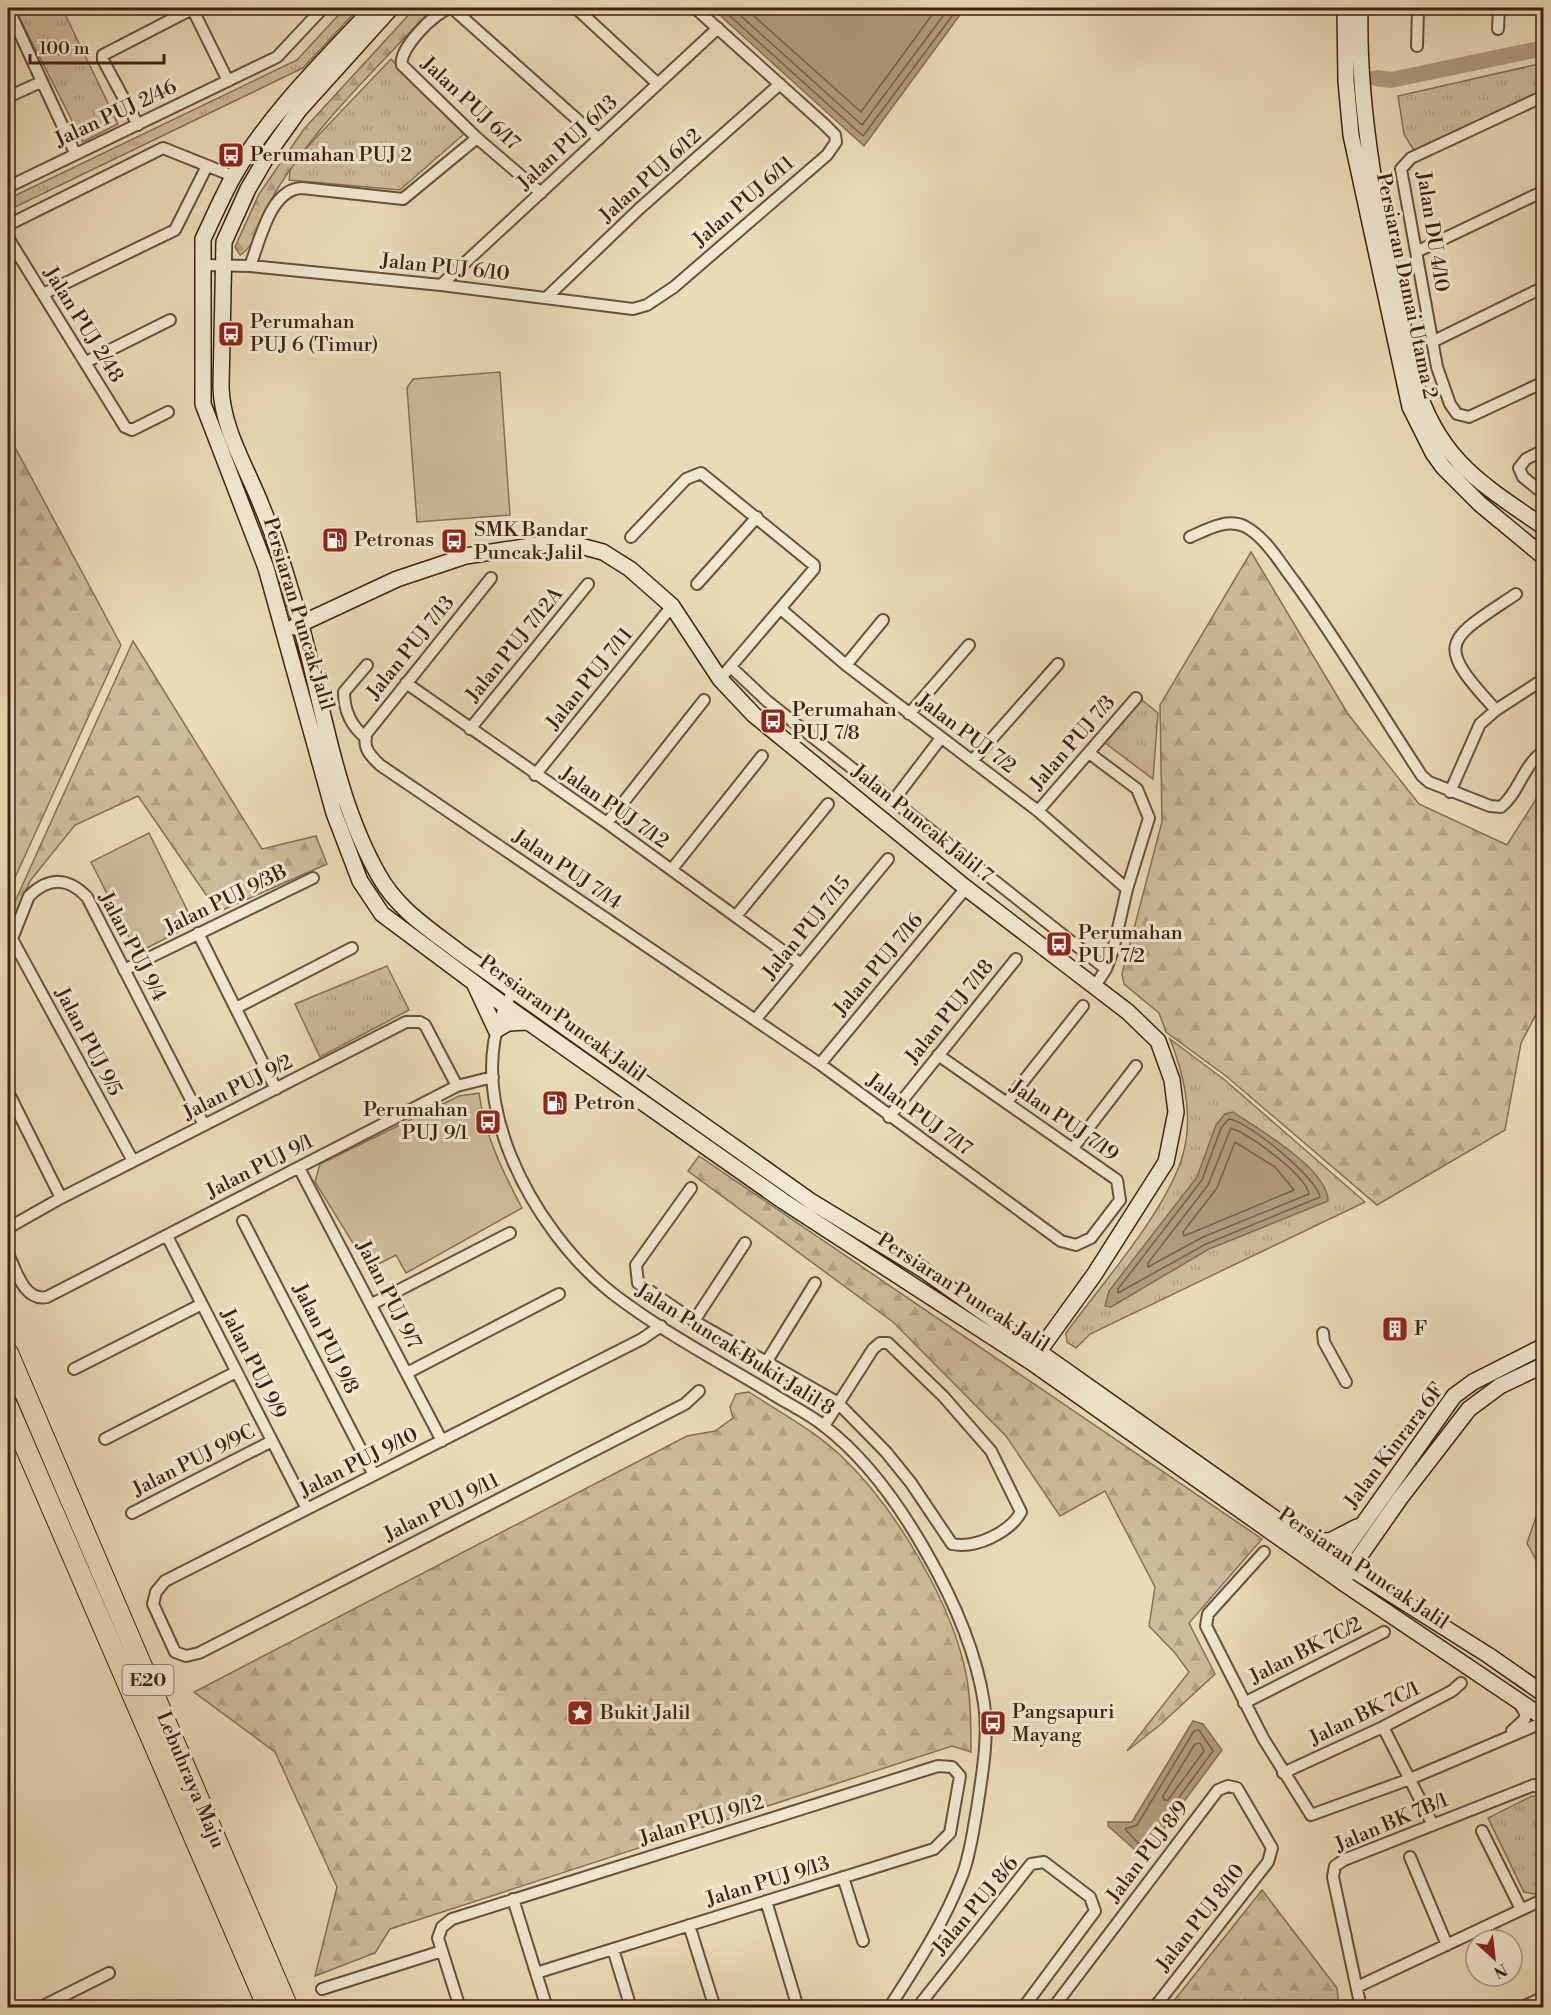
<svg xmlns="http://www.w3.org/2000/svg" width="1551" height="2015" font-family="'Libre Bodoni',serif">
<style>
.grass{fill:url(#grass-tufts);stroke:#867056;stroke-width:1.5}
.forest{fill:url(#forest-firs);stroke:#867056;stroke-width:1.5}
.pitch{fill:#cdbc9c;stroke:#867056;stroke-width:1.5}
.water{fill:#b09c7f;stroke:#826c53;stroke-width:1.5}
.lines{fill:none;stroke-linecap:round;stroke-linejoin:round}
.shore{stroke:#776048;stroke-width:1.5}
.river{stroke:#b09c7f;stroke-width:16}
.street-casing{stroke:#69513b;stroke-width:14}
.secondary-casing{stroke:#3e2311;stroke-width:18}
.highway-casing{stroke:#3e2311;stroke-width:22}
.street{stroke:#f1e8d1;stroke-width:10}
.secondary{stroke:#f1e8d1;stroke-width:15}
.highway{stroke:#eadbb8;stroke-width:20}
.labels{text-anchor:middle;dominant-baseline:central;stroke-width:6;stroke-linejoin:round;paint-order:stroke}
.shield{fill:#f1e8d1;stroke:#745e4b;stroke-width:1.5}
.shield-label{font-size:18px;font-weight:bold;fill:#3e2311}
.street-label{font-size:20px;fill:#3e2311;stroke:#f1e8d1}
.poi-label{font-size:20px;fill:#3e2311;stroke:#f1e8d1;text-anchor:start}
</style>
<defs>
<pattern id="grass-tufts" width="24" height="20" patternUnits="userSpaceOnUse" patternTransform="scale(1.5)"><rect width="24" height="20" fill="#cdbc9c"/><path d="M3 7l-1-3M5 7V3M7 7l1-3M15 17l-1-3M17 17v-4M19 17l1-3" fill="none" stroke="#b1a185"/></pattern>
<pattern id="forest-firs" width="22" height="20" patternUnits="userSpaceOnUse" patternTransform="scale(1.5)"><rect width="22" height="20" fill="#cdbc9c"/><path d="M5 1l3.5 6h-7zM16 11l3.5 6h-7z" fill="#b1a185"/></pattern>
</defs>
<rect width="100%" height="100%" fill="#eadbb8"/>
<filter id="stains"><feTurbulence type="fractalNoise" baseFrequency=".00333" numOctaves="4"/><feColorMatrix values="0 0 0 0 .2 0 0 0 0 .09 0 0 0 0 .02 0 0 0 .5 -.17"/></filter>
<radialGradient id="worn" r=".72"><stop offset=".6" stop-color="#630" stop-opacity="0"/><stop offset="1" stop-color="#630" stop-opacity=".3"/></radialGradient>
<path class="grass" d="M29,8h33l56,116 -35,18 -66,-129z
M345,8h14l-56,60 -292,141 -3,-1v-9l289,-139z
M391,59l73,75 -64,56 -111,-10 2,-16z
M1543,63v27l-129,61 -10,-17 -6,-38z
M1142,700l16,13 -5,66 -48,-36z
M387,966l22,44 -89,47 -25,-53z
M1170,1039l56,42 139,121 -275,132 -14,14 -9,-6 -1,-9c35,-48 96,-117 115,-172 14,-41 4,-84 -11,-122z
M1532,1796l12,1 -1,92 -9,5 -10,-2 -36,-74z"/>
<path class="forest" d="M415,8h18c-56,60 -121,120 -162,192 -11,18 -13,44 -31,55l-5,-8 24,-53 45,-65z
M8,434l113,211 -113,248z
M1251,552l97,162 71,90 88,41 36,-57v213l-22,42 -16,87 -128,75 -151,-129 -60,-44 -7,-19 -35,-29 -2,-10 40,-152 -2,-117z
M133,641l129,208 54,-13 11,28 -109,48 -80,-116 -63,29 -45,56 -22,50v-14z
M699,1156l563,383 -73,84 26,51 -55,51 -33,26 62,-79 -14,-19 -26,-27 6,-39 -50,-96 -45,25 -54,-80 -113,-114 -205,-151z
M749,1392c30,20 65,38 91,63 54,50 114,150 127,224 4,24 4,48 4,73l-19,-6 -562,183 -15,24 -60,23 22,-89 -62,-135 -81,-60 493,-256 28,-5 18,-13 -3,-11 6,-13z
M1543,1497l1,76h-1l-16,-30z
M1262,1890l75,98 2,19h-170z"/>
<path class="pitch" d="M500,372l10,143 -93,7 -10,-134 6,-9z
M149,833l45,91 -57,29 -46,-91z
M479,1093c6,43 23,77 43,115l-116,65 -10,-18 -27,14 -54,-87 5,-18 139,-68z"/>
<path class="water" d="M712,8h253l-101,138z
M1233,1112c25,17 95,57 95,89l-119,48 -98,58 -6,-1 4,-15 88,-114 19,-52 9,-11z
M1193,1721l10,3 19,26 -79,107 -35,-31v-4h24z"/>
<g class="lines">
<path class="shore" d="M721,8l142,128 95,-128
M732,8l130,117 87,-117
M745,8l116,104 76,-104
M1229,1119c19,2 88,59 91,78l-114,47 -88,49v-4l84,-109 19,-52z
M1231,1128c19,7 74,46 78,66l-106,43 -55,30v-4l60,-78z
M1235,1142l40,25 19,23 -110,46 -1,-4 34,-44z
M1199,1730l14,21 -69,94 -3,1 -16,-17 12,-4 57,-94z
M1200,1743l4,8 -36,49h-4l-1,-4 32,-52z"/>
<path class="river" d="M1376,78l15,2 153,-32"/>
<defs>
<path id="street" d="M8,8l67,145
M192,8l36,73
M451,8c-16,3 -53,42 -49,57l75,73 64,55
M452,8l147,131
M576,8l82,76
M1498,29l1,-21
M1417,46l1,-38
M1544,96l-133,62 -10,11 36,198 13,37 7,10 12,3 75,-35
M8,97l33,-15
M138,125l-35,-65v-5l91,-47
M8,187l269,-130 46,-49
M8,225l155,-77 70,28
M8,238l117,189 7,3 36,-18
M1416,252l128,-61
M205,265l45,1 191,19 192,24 14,-4 27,-18 153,-132 9,-13 -1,-7 -10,-10 -130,-117
M250,266c10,-25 20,-77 52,-78l101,11 74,-61
M441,285l277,-257
M43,294l132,-64 32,-64
M547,297l92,-88 141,-125
M1432,342l112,-55
M86,362l84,-42
M1544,450l-18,9 -7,9 4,9 21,17
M631,537l55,-58 15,-6 113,92v4l-94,110
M1190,537c16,-7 38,-20 56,-10 21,12 34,36 48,54 46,63 85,130 128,195l7,6 61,24 11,1c19,-16 22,-42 43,-56
M491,578l-125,156c-3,15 4,21 14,31l440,299 241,177 15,4 15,-7 29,-38 -3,-20 -179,-125
M697,584l60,-67
M782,610l64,55 192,146 89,78
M846,665l37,-45
M731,667l36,34 339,268
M406,683l201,140 194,141
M1496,710c-63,-68 -50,-69 20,-116
M909,714l60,-69
M470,729l118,-145
M366,738c-15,-12 -22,-27 -22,-46l23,-27
M1089,753l48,36 12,29 -22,71 -14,61 -7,19 -11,17
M972,761l86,-97
M535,775l137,-169
M1450,792l30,-68 16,-14 48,-31
M893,801l48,-63
M1038,811l98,-113
M607,823l97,-123
M672,869l90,-113
M736,916l92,-112
M198,933l78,156
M12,939l121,222
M8,949l21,-53c20,-19 39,-19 58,1l117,228
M124,970l189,-92
M514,990c-62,96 19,241 98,303 49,38 106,68 159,100 17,11 37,20 53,33 42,32 76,80 102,126 26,45 50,99 58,151 5,35 -2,72 -7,106 -4,22 -7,47 -15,67 -18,47 -46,90 -73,132
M236,1008l116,-60
M755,1020l133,-161
M820,1064l146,-176
M8,1092l53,106
M1007,1102l76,-96
M889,1117l127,-158
M1073,1148l63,-82
M299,1168l143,273
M691,1188l-55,77 2,18 56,38 143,81 49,50 25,31 41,61c24,5 58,-12 69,-32l-30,-61 -48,-55 -55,-53h-8l-7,6 -49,77
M243,1221l131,254
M8,1228l53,-30 345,-176h14l5,3 32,61
M167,1236l140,273
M8,1254c8,16 16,48 39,43l410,-211 36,-9
M372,1304l138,-71
M694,1321l51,-78
M661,1326l-19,13 -477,242 -9,11 -3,12 22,48 11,4 13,-3 486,-249 14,-13
M1323,1333l1,9 22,40
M767,1361l48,-78
M74,1369l128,-65
M407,1373l152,-79
M105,1439l131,-67
M132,1513l140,-72
M1264,1552l-56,62 -2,12 57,112 48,77 99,-36 134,-57
M1244,1703l140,-71
M1383,1727l50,98
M1512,1731l13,-12v-6l-6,-10
M1283,1773l100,-46 69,-36 9,-8
M1482,1831l39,78
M1410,1857l37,88
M843,1877l20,64
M513,1899l34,109
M766,1901l32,107
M689,1925l26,83
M613,1949l18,59
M1357,1987l187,-88
M322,1989l120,-38
M39,2008l70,-35
M460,2008l-22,-70 4,-11 10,-8 486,-153 14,1 8,9 -10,57 -16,16 -398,124
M917,2008l114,-144 13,-2 46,35 5,14 -72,97
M1053,2008l165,-218 10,-4 9,2 35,60 -4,14 -114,146
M1361,2008l-28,-131 2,-11 9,-6 190,-75 10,5
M1520,2008l24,-11"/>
<path id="secondary" d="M373,8c-49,53 -104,106 -140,169 -11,20 -20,41 -30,62v165l63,164 68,245 26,68 22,33 122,91 279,196 248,161 311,220 202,136
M391,8l-92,102 -27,38 -24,41 -24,53 -3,145c1,42 26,81 41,120 11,26 20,54 28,81 31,94 39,199 88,286 19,35 50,54 81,78l353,250 110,67 382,270 184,116 56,39
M1345,8l1,73 5,54 59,272 23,46 10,14 37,37 64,53
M1360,8c-3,126 29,251 55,374 24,78 65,101 129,145
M294,627l103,-48 69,-23 71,-11 36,-1 30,8 27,17 42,37 48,73 34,36 212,173 162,124 30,29 14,39 4,32 -10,50 -72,113 -60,83
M475,985l21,45 12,-7 20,-1
M1307,1540l23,1 27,-14
M1332,1568l122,-172 19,-14 71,-36
M1345,1577l56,-80 68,-88 31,-23 44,-21"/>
<path id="highway" d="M8,1353l280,655
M8,1407l260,601"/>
</defs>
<use href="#street" class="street-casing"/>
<use href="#secondary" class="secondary-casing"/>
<use href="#highway" class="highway-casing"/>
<use href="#street" class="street"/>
<use href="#secondary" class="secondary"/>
<use href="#highway" class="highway"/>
</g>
<defs>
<symbol id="bus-square" viewBox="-11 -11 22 22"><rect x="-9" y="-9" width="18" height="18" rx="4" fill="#8f2418" stroke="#f1e8d1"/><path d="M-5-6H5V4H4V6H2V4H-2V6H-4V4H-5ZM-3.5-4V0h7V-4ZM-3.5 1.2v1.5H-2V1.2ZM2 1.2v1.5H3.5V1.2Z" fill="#fff"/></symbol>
<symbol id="fuel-square" viewBox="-11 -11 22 22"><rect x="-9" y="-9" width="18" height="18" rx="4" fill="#8f2418" stroke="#f1e8d1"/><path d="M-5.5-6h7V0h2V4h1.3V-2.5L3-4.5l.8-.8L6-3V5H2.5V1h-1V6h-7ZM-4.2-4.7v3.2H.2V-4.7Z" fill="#fff"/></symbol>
<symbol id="building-square" viewBox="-11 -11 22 22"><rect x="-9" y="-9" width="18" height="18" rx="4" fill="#8f2418" stroke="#f1e8d1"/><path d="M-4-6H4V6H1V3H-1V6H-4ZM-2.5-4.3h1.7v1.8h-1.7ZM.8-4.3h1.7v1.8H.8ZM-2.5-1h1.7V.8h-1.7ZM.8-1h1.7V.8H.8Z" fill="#fff"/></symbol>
<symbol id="sight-square" viewBox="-11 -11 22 22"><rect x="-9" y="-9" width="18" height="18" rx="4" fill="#8f2418" stroke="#f1e8d1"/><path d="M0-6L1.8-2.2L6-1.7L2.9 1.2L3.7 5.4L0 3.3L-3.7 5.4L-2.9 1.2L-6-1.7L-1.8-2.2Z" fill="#fff"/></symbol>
</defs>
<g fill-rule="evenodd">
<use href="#bus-square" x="216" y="140" width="30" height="30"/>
<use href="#bus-square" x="216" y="319" width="30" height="30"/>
<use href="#fuel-square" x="320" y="525" width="30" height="30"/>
<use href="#bus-square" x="439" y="526" width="30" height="30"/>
<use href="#bus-square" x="758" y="706" width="30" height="30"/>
<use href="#bus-square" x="1044" y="929" width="30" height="30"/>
<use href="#fuel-square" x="540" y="1088" width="30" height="30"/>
<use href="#bus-square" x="473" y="1107" width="30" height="30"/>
<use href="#building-square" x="1380" y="1314" width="30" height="30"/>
<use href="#sight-square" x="565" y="1698" width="30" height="30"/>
<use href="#bus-square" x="978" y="1708" width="30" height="30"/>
</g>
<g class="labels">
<rect class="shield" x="122.5" y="1665" width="51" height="30" rx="4.5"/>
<g class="shield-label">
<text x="148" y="1680">E20</text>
</g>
<g class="street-label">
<text transform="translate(470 104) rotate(43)">Jalan PUJ 6/17</text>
<text transform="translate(116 114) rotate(-25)">Jalan PUJ 2/46</text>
<text transform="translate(568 143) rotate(-43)">Jalan PUJ 6/13</text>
<text transform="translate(651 176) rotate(-42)">Jalan PUJ 6/12</text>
<text transform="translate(744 202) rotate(-41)">Jalan PUJ 6/11</text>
<text transform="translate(1432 232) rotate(81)">Jalan DU 4/10</text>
<text transform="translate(445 268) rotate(6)">Jalan PUJ 6/10</text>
<text transform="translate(1406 286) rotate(78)">Persiaran Damai Utama 2</text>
<text transform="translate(83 325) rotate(58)">Jalan PUJ 2/48</text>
<text transform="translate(298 614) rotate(73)">Persiaran Puncak Jalil</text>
<text transform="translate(515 645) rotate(-51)">Jalan PUJ 7/12A</text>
<text transform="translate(411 648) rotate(-51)">Jalan PUJ 7/13</text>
<text transform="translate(590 679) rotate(-51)">Jalan PUJ 7/11</text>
<text transform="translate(966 734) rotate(37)">Jalan PUJ 7/2</text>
<text transform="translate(1073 743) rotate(-49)">Jalan PUJ 7/3</text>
<text transform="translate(614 808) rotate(35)">Jalan PUJ 7/12</text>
<text transform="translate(922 824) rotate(39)">Jalan Puncak Jalil 7</text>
<text transform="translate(567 870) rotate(34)">Jalan PUJ 7/14</text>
<text transform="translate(226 900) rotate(-26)">Jalan PUJ 9/3B</text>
<text transform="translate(807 928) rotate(-51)">Jalan PUJ 7/15</text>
<text transform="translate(132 947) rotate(62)">Jalan PUJ 9/4</text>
<text transform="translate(879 965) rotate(-50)">Jalan PUJ 7/16</text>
<text transform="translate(950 1012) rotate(-51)">Jalan PUJ 7/18</text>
<text transform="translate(562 1019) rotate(36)">Persiaran Puncak Jalil</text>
<text transform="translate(88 1042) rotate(62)">Jalan PUJ 9/5</text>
<text transform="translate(238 1088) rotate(-27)">Jalan PUJ 9/2</text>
<text transform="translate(919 1115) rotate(36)">Jalan PUJ 7/17</text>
<text transform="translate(1064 1121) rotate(35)">Jalan PUJ 7/19</text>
<text transform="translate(260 1167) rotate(-27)">Jalan PUJ 9/1</text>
<text transform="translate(963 1293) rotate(33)">Persiaran Puncak Jalil</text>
<text transform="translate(388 1295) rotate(63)">Jalan PUJ 9/7</text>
<text transform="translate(325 1339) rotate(63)">Jalan PUJ 9/8</text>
<text transform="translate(735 1350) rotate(32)">Jalan Puncak Bukit Jalil 8</text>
<text transform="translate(253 1364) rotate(63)">Jalan PUJ 9/9</text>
<text transform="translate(1395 1446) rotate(-53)">Jalan Kinrara 6F</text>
<text transform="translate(194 1461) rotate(-27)">Jalan PUJ 9/9C</text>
<text transform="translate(359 1463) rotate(-27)">Jalan PUJ 9/10</text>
<text transform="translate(442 1508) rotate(-27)">Jalan PUJ 9/11</text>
<text transform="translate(1363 1569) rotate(34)">Persiaran Puncak Jalil</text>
<text transform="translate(1306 1651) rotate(-27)">Jalan BK 7C/2</text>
<text transform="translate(1365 1714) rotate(-26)">Jalan BK 7C/1</text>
<text transform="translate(190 1780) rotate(67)">Lebuhraya Maju</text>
<text transform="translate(702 1821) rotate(-17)">Jalan PUJ 9/12</text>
<text transform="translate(1392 1823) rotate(-23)">Jalan BK 7B/1</text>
<text transform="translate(1148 1852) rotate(-53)">Jalan PUJ 8/9</text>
<text transform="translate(768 1882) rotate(-17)">Jalan PUJ 9/13</text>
<text transform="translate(976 1906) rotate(-50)">Jalan PUJ 8/6</text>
<text transform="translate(1201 1918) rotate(-52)">Jalan PUJ 8/10</text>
</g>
<g class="poi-label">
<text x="250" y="155">Perumahan PUJ 2</text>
<text x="250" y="322">Perumahan<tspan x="250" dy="23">PUJ 6 (Timur)</tspan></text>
<text x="474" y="530">SMK Bandar<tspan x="474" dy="23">Puncak Jalil</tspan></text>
<text x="354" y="540">Petronas</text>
<text x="792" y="710">Perumahan<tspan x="792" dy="23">PUJ 7/8</tspan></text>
<text x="1078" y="933">Perumahan<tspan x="1078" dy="23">PUJ 7/2</tspan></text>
<text x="574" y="1103">Petron</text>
<text x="468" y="1110" text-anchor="end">Perumahan<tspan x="468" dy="23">PUJ 9/1</tspan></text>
<text x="1414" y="1329">F</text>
<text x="1012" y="1712">Pangsapuri<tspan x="1012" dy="23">Mayang</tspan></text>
<text x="600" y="1713">Bukit Jalil</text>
</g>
</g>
<rect width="1551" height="2015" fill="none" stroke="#eadbb8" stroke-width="30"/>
<rect x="9" y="9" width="1533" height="1997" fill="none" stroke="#3e2311" stroke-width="3"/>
<rect x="15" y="15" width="1521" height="1985" fill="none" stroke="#3e2311" stroke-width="1.5"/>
<g transform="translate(1494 1958) rotate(153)"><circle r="28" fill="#f1e8d1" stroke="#a99984" stroke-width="1.5"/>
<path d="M0-4.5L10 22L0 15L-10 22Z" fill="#8f2418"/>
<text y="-9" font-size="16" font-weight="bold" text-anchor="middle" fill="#3e2311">N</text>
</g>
<path d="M30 54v9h134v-9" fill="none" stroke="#3e2311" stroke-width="3"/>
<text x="39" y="54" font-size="18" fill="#3e2311" stroke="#f1e8d1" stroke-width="4.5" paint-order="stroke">100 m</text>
<rect width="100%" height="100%" filter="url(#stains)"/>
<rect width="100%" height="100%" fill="url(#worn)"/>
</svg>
